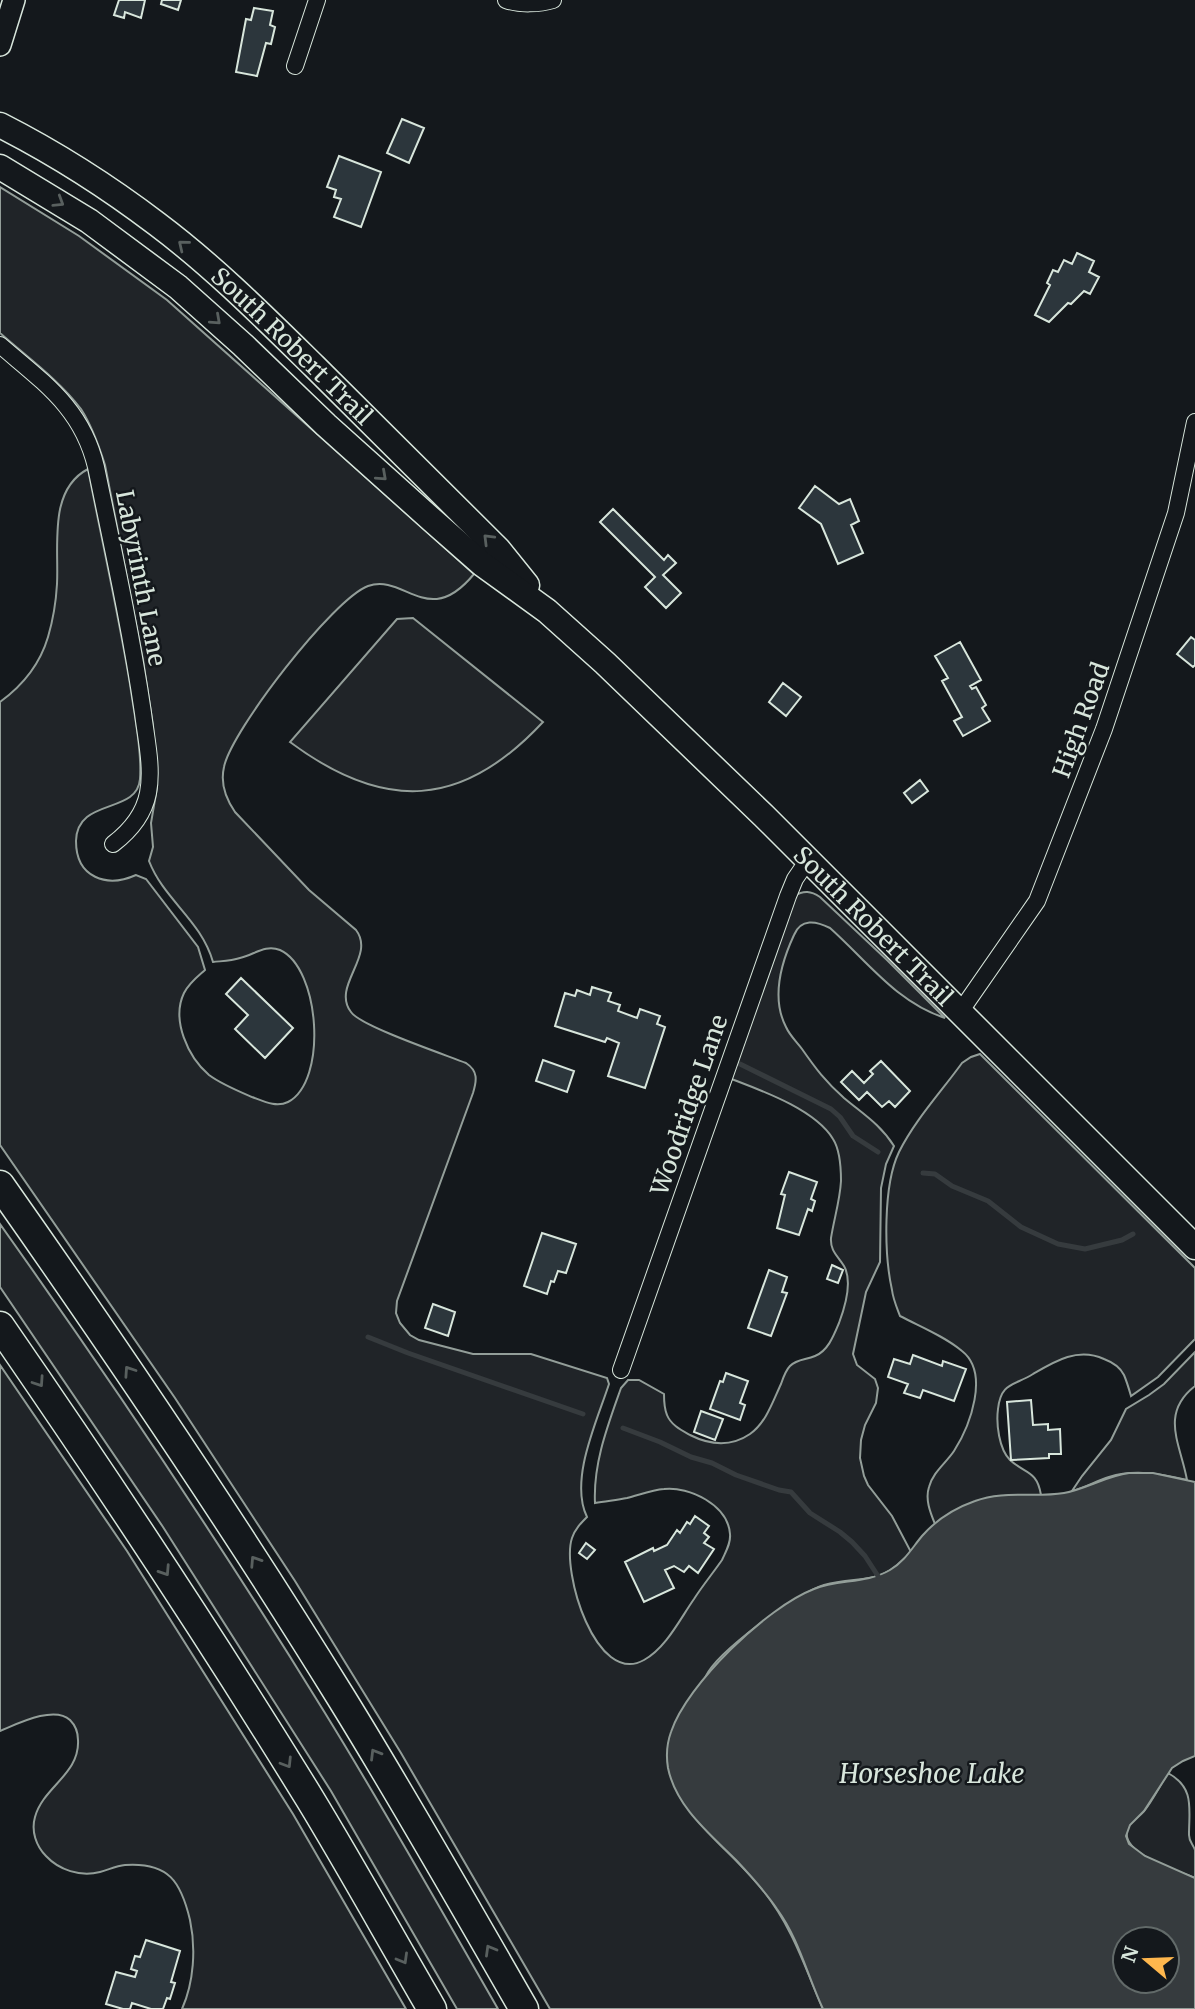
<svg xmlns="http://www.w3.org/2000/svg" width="1195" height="2009" font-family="Merriweather,serif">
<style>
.green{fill:#202428;stroke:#939e99;stroke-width:2}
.water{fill:#363b3e;stroke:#939e99;stroke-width:2;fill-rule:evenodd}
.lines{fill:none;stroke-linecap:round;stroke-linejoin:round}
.stream{stroke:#363b3e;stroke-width:5}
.building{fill:#2c363c;stroke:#d8e6dc;stroke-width:2}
.street-casing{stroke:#d8e6dc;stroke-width:18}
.secondary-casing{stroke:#d8e6dc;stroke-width:24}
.primary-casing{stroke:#d8e6dc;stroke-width:27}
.highway-casing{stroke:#d8e6dc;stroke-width:31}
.street{stroke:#14181c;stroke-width:16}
.secondary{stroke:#14181c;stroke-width:21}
.primary{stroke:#14181c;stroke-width:24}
.highway{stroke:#14181c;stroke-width:28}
.oneway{stroke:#59605f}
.labels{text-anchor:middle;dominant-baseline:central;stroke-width:5;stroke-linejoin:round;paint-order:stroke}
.street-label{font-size:24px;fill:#d8e6dc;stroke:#14181c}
.water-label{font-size:26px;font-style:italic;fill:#d8e6dc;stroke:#14181c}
</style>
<rect width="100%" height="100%" fill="#14181c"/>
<path class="green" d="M0,187l79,49 88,64 307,274c-46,56 -69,-1 -106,12 -35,13 -137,145 -144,181 -4,17 2,32 11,45l74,78 47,40c20,26 -25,56 -5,82 9,14 95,43 115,51 12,8 11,17 7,30l-76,208 -1,12 4,10 10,12 9,5 54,14h58l76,24 2,6c-12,37 -40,96 -22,133 -6,6 -12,12 -15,21 -11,33 24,149 72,122 22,-12 36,-41 50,-61 9,-14 19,-26 28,-39 4,-9 9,-17 8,-26 -2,-29 -41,-48 -66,-45 -12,1 -25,6 -37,9 -10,2 -21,3 -32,5 -2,-40 13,-78 26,-115l7,-8h11l25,14c0,7 0,14 3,21 4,10 14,15 23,20 20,10 41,12 60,-1 16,-11 23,-33 31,-50 2,-6 5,-14 9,-18 7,-7 16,-6 25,-10 13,-5 19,-21 24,-33 6,-16 14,-41 5,-57 -6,-10 -14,-15 -13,-28 3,-19 9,-38 10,-57 0,-13 -1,-31 -8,-42 -18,-30 -73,-49 -104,-61l65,-182c10,-6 17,-5 26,1l67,63 58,58c-49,-16 -78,-57 -115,-90 -14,-7 -29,-10 -36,7 -13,28 -23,63 -8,92 4,9 11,15 16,22 14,20 23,32 42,49 19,16 36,26 50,48l-8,18 -5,24 -1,74 -14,30 -13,62 4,11 18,14 3,9 -2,15 -11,22 -4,15 -1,18 4,18 4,9 24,31 19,36c-30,35 -50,23 -87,33 -27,8 -107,67 -118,91 -5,11 -5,26 -8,37 -6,28 -12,56 -18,84 22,35 56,60 82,92 31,39 42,76 61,120h-273l-149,-256 -106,-172 -120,-183 -175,-253v-443c22,-16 40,-38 48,-65 5,-17 8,-35 9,-53 2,-38 -9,-94 31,-115 14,72 30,143 42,215 4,28 12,67 10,95 -3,36 -63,18 -64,62 0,37 31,47 60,34l10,4 52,68 7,23c-8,7 -16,13 -21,23 -13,27 4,64 25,82 12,9 29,16 43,22 11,4 24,11 36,5 40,-21 32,-134 -8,-152 -15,-6 -26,5 -40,8 -9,3 -18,3 -27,4 -12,-42 -49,-62 -64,-101l4,-14 -2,-24 6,-35 -4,-63 -10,-65 -38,-195c-6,-19 -13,-39 -24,-56 -22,-29 -54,-52 -81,-76z
M413,618l130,104c-81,87 -159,90 -253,20l107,-123z
M980,1054l215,214v71l-37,38 -27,19c-2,-7 -4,-14 -7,-21 -4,-8 -12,-13 -20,-16 -26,-12 -49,2 -71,15 -19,12 -32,8 -35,35 -2,15 1,40 12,51 15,14 27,10 31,35 -47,0 -67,1 -106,29 -5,-12 -10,-25 -6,-37 4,-15 17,-24 25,-36 16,-25 36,-78 8,-100 -18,-15 -41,-24 -62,-35 -3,-8 -7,-17 -8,-26 -8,-36 -9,-105 7,-138 16,-32 42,-60 63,-89l9,-6z
M0,1224c113,159 222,322 325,489 60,97 116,197 173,296h-41l-126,-218 -168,-264 -163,-240z
M1195,1352v34c-36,28 -14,59 -8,94 -26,-6 -52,-11 -78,-3 -13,4 -24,11 -37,14l10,-15 29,-36 15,-31 23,-14 15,-11z
M0,1365l127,186 166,263 113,195h-224c12,-27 14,-61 8,-89 -9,-38 -21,-58 -65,-55 -9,1 -17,5 -25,7 -20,5 -41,-2 -54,-16 -10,-10 -15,-25 -11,-39 8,-30 45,-43 43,-77 0,-7 -3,-15 -8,-20 -16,-15 -53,4 -70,11z
M1168,1773c27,15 21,35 21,62 0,7 4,9 6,15 0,8 0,19 0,28 -17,-7 -73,-24 -68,-47 2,-10 11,-13 17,-20 9,-11 16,-26 24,-38z"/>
<path class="water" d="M1129,1473h24l42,9v274l-12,5 -11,7 -28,43 -14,14 -4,11 3,8 16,12 50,22v131h-372c-16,-34 -24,-70 -46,-100 -12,-18 -26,-33 -41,-49 -26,-26 -60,-53 -68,-92 -2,-12 -1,-25 3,-36 16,-48 96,-125 143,-143 25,-10 52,-5 76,-19 15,-9 22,-22 32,-34 14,-16 33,-28 53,-35 29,-11 59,-3 89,-8 22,-4 42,-17 65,-20zM1167,1939v42h-42v-42z"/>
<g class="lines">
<path class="stream" d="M740,1064l91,45 9,8 13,19 25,16
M923,1173l12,1 17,12 36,15 33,26 37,17 27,5 37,-9 11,-6
M368,1337l40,16 175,61
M623,1428l37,14 31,15 21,6 24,12 43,15 12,2 19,21 30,19 12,10 13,14 13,20"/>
</g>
<path class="building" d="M119,0h26l-4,18 -16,-6 -1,6 -10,-3z
M162,0h19l-3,10 -17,-6z
M254,8l19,3 -3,14 5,2 -4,17 -5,-1 -9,33 -21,-4 10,-53 5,1z
M402,119l22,9 -15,35 -22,-10z
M339,156l42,16 -20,55 -27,-10 7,-18 -7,-2 2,-7 -9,-3z
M1077,253l17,8 -5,11 10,5 -9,17 -6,-3 -13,13 -3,-1 -19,19 -14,-7 15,-30 -3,-2 6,-13 5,2 6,-12 8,4z
M815,486l24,18 11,-5 9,22 -8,4 12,28 -25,11 -17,-40 -22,-16z
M613,509l51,51 4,-5 8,8 -13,12 18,18 -15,15 -21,-21 10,-10 -55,-55z
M1191,637l4,3v25l-2,2 -16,-13z
M960,642l21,38 -11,6 2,3 4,-2 10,18 -4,3 8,13 -27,15 -9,-15 8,-4 -20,-36 6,-3 -13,-22z
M783,683l18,14 -15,19 -17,-14z
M920,780l8,11 -16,12 -8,-10z
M241,978l52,50 -28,30 -30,-29 13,-14 -22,-21z
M592,987l19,6 -3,8 12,4 -2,6 19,7 3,-9 20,7 -3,8 8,3 -20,61 -37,-12 11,-33 -12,-5 -2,4 -50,-16 10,-33 10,3 2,-6 13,5z
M543,1060l31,11 -7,21 -31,-11z
M881,1061l29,30 -15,16 -6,-6 -7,6 -15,-15 -8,8 -18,-18 11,-11 12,12 9,-9 -3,-3z
M789,1172l28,10 -6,17 4,2 -3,10 -4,-2 -9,26 -22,-7 8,-33 -4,-1z
M542,1233l34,11 -10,29 -8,-2 -4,11 -3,-1 -4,13 -23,-8z
M832,1265l11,5 -5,13 -11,-4z
M769,1270l18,7 -5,15 5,1 -16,43 -23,-8z
M433,1304l22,8 -7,24 -23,-8z
M913,1355l29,11 1,-5 23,8 -12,32 -31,-11 -3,8 -16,-5 4,-9 -20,-7 6,-18 16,5z
M726,1373l22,8 -8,22 5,2 -5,15 -30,-11 10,-28 3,1z
M1031,1400l2,25 15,-1v6l12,-1 1,25h-12v4l-38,2 -4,-58z
M701,1411l22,8 -8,21 -21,-8z
M695,1516l14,10 -5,7 5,4 -5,6 10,6 -16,24 -9,-7 -5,6 -10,-6 -9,4 9,18 -30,14 -19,-40 28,-14 1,3 13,-6 10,-15 3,3 7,-11 3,2z
M586,1543l9,7 -8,9 -8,-6z
M146,1940l34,11 -9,31 4,1 -5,16 -3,-1 -4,11h-12l-19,-6 -2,6h-7l-17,-5 10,-32 19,5 2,-6 -6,-2 4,-13 5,1z"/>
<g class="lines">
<defs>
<path id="street" d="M506,0c13,5 34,4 47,0
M295,66l22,-66
M0,345c44,38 82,63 96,122 17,82 35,164 47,246 3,25 10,55 5,80 -4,21 -18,38 -35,51
M960,1012l77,-111 67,-172 72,-216 19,-91
M621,1370l167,-474 7,-17 13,-19"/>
<path id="secondary" d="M0,45l14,-45"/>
<g id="primary">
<path id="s1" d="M0,125c55,28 107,61 157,99 56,42 106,92 157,142 61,60 122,122 184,183l29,36"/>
<path id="s2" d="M0,167l89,54 89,66 65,58 83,80 106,95 50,44 65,47 58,52 159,153 431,431"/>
</g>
<path id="highway" d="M0,1185c119,169 234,339 342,514 63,102 122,206 182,310
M0,1326c107,155 211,312 310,473 42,69 81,140 122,210"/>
</defs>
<use href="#street" class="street-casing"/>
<use href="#secondary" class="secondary-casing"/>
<use href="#primary" class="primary-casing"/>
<use href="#highway" class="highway-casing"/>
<use href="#street" class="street"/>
<use href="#secondary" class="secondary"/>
<use href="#primary" class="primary"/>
<use href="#highway" class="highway"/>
</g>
<defs><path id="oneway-chevron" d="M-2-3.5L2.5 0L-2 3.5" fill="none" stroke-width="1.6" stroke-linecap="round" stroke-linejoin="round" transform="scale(1.75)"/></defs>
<g class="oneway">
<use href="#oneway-chevron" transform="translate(59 202) rotate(32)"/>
<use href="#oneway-chevron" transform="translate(183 245) rotate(-141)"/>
<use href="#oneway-chevron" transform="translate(216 320) rotate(42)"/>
<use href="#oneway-chevron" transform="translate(382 476) rotate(42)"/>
<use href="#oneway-chevron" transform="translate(488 539) rotate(-135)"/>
<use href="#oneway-chevron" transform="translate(129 1371) rotate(-124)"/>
<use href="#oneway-chevron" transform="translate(39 1382) rotate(56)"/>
<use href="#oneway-chevron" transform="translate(255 1561) rotate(-123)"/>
<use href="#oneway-chevron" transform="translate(165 1571) rotate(57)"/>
<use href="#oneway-chevron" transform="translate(375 1754) rotate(-121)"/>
<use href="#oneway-chevron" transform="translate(287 1763) rotate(58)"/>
<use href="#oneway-chevron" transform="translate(490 1950) rotate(-120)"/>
<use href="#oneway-chevron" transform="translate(403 1959) rotate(60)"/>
</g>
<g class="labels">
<g class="street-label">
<text stroke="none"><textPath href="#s1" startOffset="368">South Robert Trail</textPath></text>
<text transform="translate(141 578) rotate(79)">Labyrinth Lane</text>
<text transform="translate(1081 720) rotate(-70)">High Road</text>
<text stroke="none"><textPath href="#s2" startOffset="1160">South Robert Trail</textPath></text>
<text transform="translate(689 1105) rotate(-71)">Woodridge Lane</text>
</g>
<g class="water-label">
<text x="932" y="1773">Horseshoe Lake</text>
</g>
</g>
<g transform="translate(1146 1960) rotate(289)"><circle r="33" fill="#14181c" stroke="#626a69" stroke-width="2"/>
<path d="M0-5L12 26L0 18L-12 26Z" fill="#ffb74d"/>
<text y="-10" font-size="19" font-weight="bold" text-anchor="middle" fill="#d8e6dc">N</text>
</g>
</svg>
